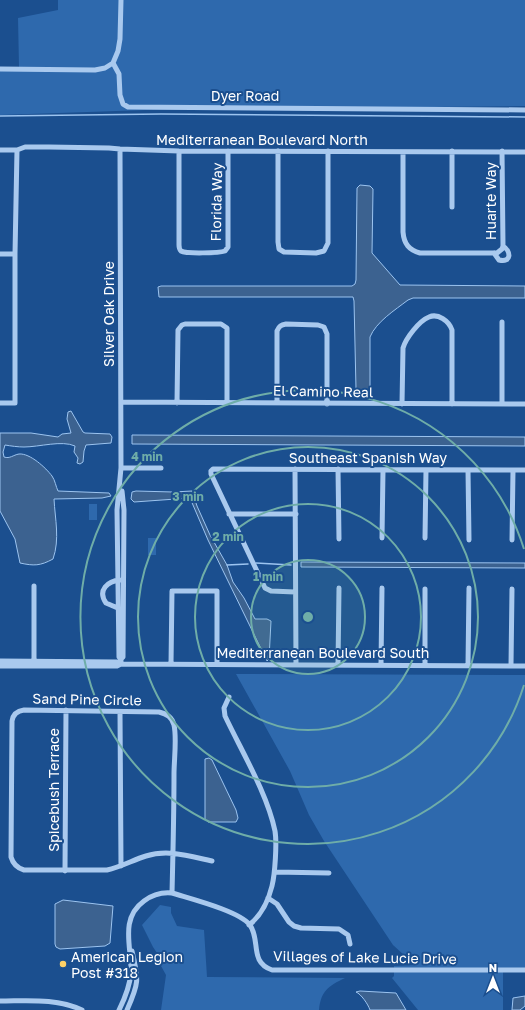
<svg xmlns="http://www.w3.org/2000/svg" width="525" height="1010" font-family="'Golos Text',sans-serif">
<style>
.green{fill:#2e69ad}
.water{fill:#3c6290;stroke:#9cc4f0}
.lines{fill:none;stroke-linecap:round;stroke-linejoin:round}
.stream{stroke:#9cc4f0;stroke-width:1.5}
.minor{stroke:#a9c9ee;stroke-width:5}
.ring{fill:none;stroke:#6fada8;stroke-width:2}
.poi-dot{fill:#ffd166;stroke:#1b4f8f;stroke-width:1.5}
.labels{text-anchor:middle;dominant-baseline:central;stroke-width:4;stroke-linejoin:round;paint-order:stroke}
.street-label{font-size:14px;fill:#fff;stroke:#1b4f8f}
.poi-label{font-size:14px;fill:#fff;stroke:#1b4f8f;text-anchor:start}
.centre{fill:#6fada8;stroke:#1b4f8f;stroke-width:2}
.ring-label{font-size:12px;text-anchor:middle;font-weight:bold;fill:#6fada8;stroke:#1b4f8f;stroke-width:4;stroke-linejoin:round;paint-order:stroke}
</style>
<rect width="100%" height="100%" fill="#1b4f8f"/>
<path class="green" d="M58,0h467v106l-379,4 -146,5v-47l19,-1 -1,-49 40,-8z
M89,504h8v16h-8z
M148,538h8v17h-8z
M236,674l289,1v295h-22v40h-85l-26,-32 2,-2v-10l21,-1 -22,-20 -69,-104 -15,-26 -19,-44z
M160,905l11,2v6l6,13 27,4 3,47 138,1c-17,8 -24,13 -26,32h-158l5,-35 -5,-9v-7l-8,-12 -11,-22z"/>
<path class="water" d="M360,185l10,1 3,3 -1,64 28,32 125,1v12h-112l-5,2c-13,10 -32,22 -38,37v53l-2,2c-4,1 -9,1 -12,-3l-2,-88 -1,-4h-194l-1,-10 3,-1h191l3,-2 1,-4 1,-92z
M71,411l12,21 2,1 25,1 2,3 -1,6 -25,2 -2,6 -1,11 -3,2 -3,-1 1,-5 -4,-6 1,-6c-13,-6 -36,1 -51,1 -6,0 -13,-1 -19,-2l-2,7 1,5c6,2 9,-2 15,-3 11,-1 27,14 33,22 3,4 4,11 6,15l51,2 2,3 -9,2 -48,1c1,20 6,40 -1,60 -13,7 -19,7 -33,4l-5,-24 -15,-28v-78h31l27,4 4,-3 9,-1 -4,-14 1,-7z
M132,435l393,2v9l-393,-2z
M136,491l37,1 19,-1 5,15 13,29 17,30 6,17 11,16 11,21h12l4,2 -2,38 -2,2 -59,-121 -18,-42 -56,4 -3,-3 1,-7z
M301,562l224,1v5l-224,-1z
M209,758l3,2 24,50 2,8 -2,4h-28l-3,-3v-60z
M63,900l50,6 -3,37 -5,3 -45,3 -4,-2 -1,-3v-40z
M360,991l36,2 10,17h-36c-2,-6 -9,-16 -14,-18z
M525,996v10l-5,4h-8l1,-12z"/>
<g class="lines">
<path class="stream" d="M0,116l161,-2 364,3
M256,563l35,2
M227,565l21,-1"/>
<path class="minor" d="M113,63l5,-12 2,-12 1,-39
M0,69l95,1 10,-2 8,-5 6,11 1,21 3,9 5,3 397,3
M120,149l1,319 -4,42 2,147 2,2v5
M0,150h17l8,-3h24l60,1 11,1 59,2 346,1
M179,151v94c0,2 0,4 2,6 5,3 38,2 44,0l3,-4v-96
M278,151v91l1,7 5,3 32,1 8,-2 4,-8v-92
M452,151v56
M403,152v80c1,12 6,18 17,21h77l5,-4 1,-3 -1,-95
M494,253l5,7c13,3 12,-9 4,-14
M0,254h15
M121,402l404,2
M0,403h15v-149l2,-104
M177,403l1,-73 4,-5 3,-1h36l6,4v75
M277,403v-72c2,-5 4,-6 9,-7l32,1 6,2 3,7v70
M402,404l1,-56c3,-10 16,-27 26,-31 9,-4 20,4 23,13v74
M502,404v-82
M121,468h40
M295,469l1,196
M338,469l1,70
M468,470l1,70
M211,471l2,-2 312,1
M211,471v3l54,114 6,3 24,1
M229,514h67
M382,538l1,-68
M425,538l1,-68
M512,540l1,-70
M34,586v77
M120,609l-14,-6c-9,-13 2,-22 14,-23
M121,659l2,-2 1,-147 -2,-19
M0,661l117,1 4,2 404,2
M171,664l1,-73h45v73
M381,664l1,-76
M338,665l1,-77
M425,665v-76
M468,665l1,-77
M511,665l1,-76
M0,666h117l4,-2
M229,697l-5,11 1,8c17,36 42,77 50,115 2,12 0,43 -3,55 -4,16 -10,29 -23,39
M120,712l1,154
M65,871l1,-161
M275,872l54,1
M172,893c1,-40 2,-79 2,-119 0,-14 3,-36 0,-49 -2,-8 -7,-11 -15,-13l-135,-2c-7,1 -11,4 -12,11l-1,136c2,7 6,11 13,13h83c14,-3 26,-10 39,-14 22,-7 43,0 66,5
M268,898l9,6 12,18 5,4 7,2 38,1 9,6 2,9
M0,1001c28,0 56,-3 82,9
M119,1010c6,-12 11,-24 12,-38 1,-24 -12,-53 13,-71 8,-6 18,-9 28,-8 19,6 67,18 78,32 11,16 -1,37 22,45h253
M127,1010c12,-27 12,-30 5,-59"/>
</g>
<circle cx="308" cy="617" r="57" fill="#6fada8" fill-opacity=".12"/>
<g class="ring">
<circle cx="308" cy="617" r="57"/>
<circle cx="308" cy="617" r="113"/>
<circle cx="308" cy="617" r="170"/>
<path d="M524 685A227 227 0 1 1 524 549"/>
</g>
<circle class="poi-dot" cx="63" cy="964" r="4"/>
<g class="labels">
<g class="street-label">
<text x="245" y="95">Dyer Road</text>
<text x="262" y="139">Mediterranean Boulevard North</text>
<text transform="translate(490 201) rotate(-90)">Huarte Way</text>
<text transform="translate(216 202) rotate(-89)">Florida Way</text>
<text transform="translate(108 314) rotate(-90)">Silver Oak Drive</text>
<text transform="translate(323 391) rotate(1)">El Camino Real</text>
<text x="368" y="457">Southeast Spanish Way</text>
<text x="323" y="652">Mediterranean Boulevard South</text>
<text transform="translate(87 699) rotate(1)">Sand Pine Circle</text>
<text transform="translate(53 790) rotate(-90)">Spicebush Terrace</text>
<text transform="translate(365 957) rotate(1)">Villages of Lake Lucie Drive</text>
</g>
<g class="poi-label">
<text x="71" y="956">American Legion<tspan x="71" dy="16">Post #318</tspan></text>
</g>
</g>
<circle cx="308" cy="617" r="6" class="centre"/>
<g class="ring-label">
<text x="147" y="461">4 min</text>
<text x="188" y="501">3 min</text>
<text x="228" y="541">2 min</text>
<text x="268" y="581">1 min</text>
</g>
<g transform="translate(493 978)" stroke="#1b4f8f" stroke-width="3" paint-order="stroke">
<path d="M0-3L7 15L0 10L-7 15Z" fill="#ffffff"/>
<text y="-6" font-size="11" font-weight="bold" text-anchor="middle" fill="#ffffff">N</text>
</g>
</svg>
